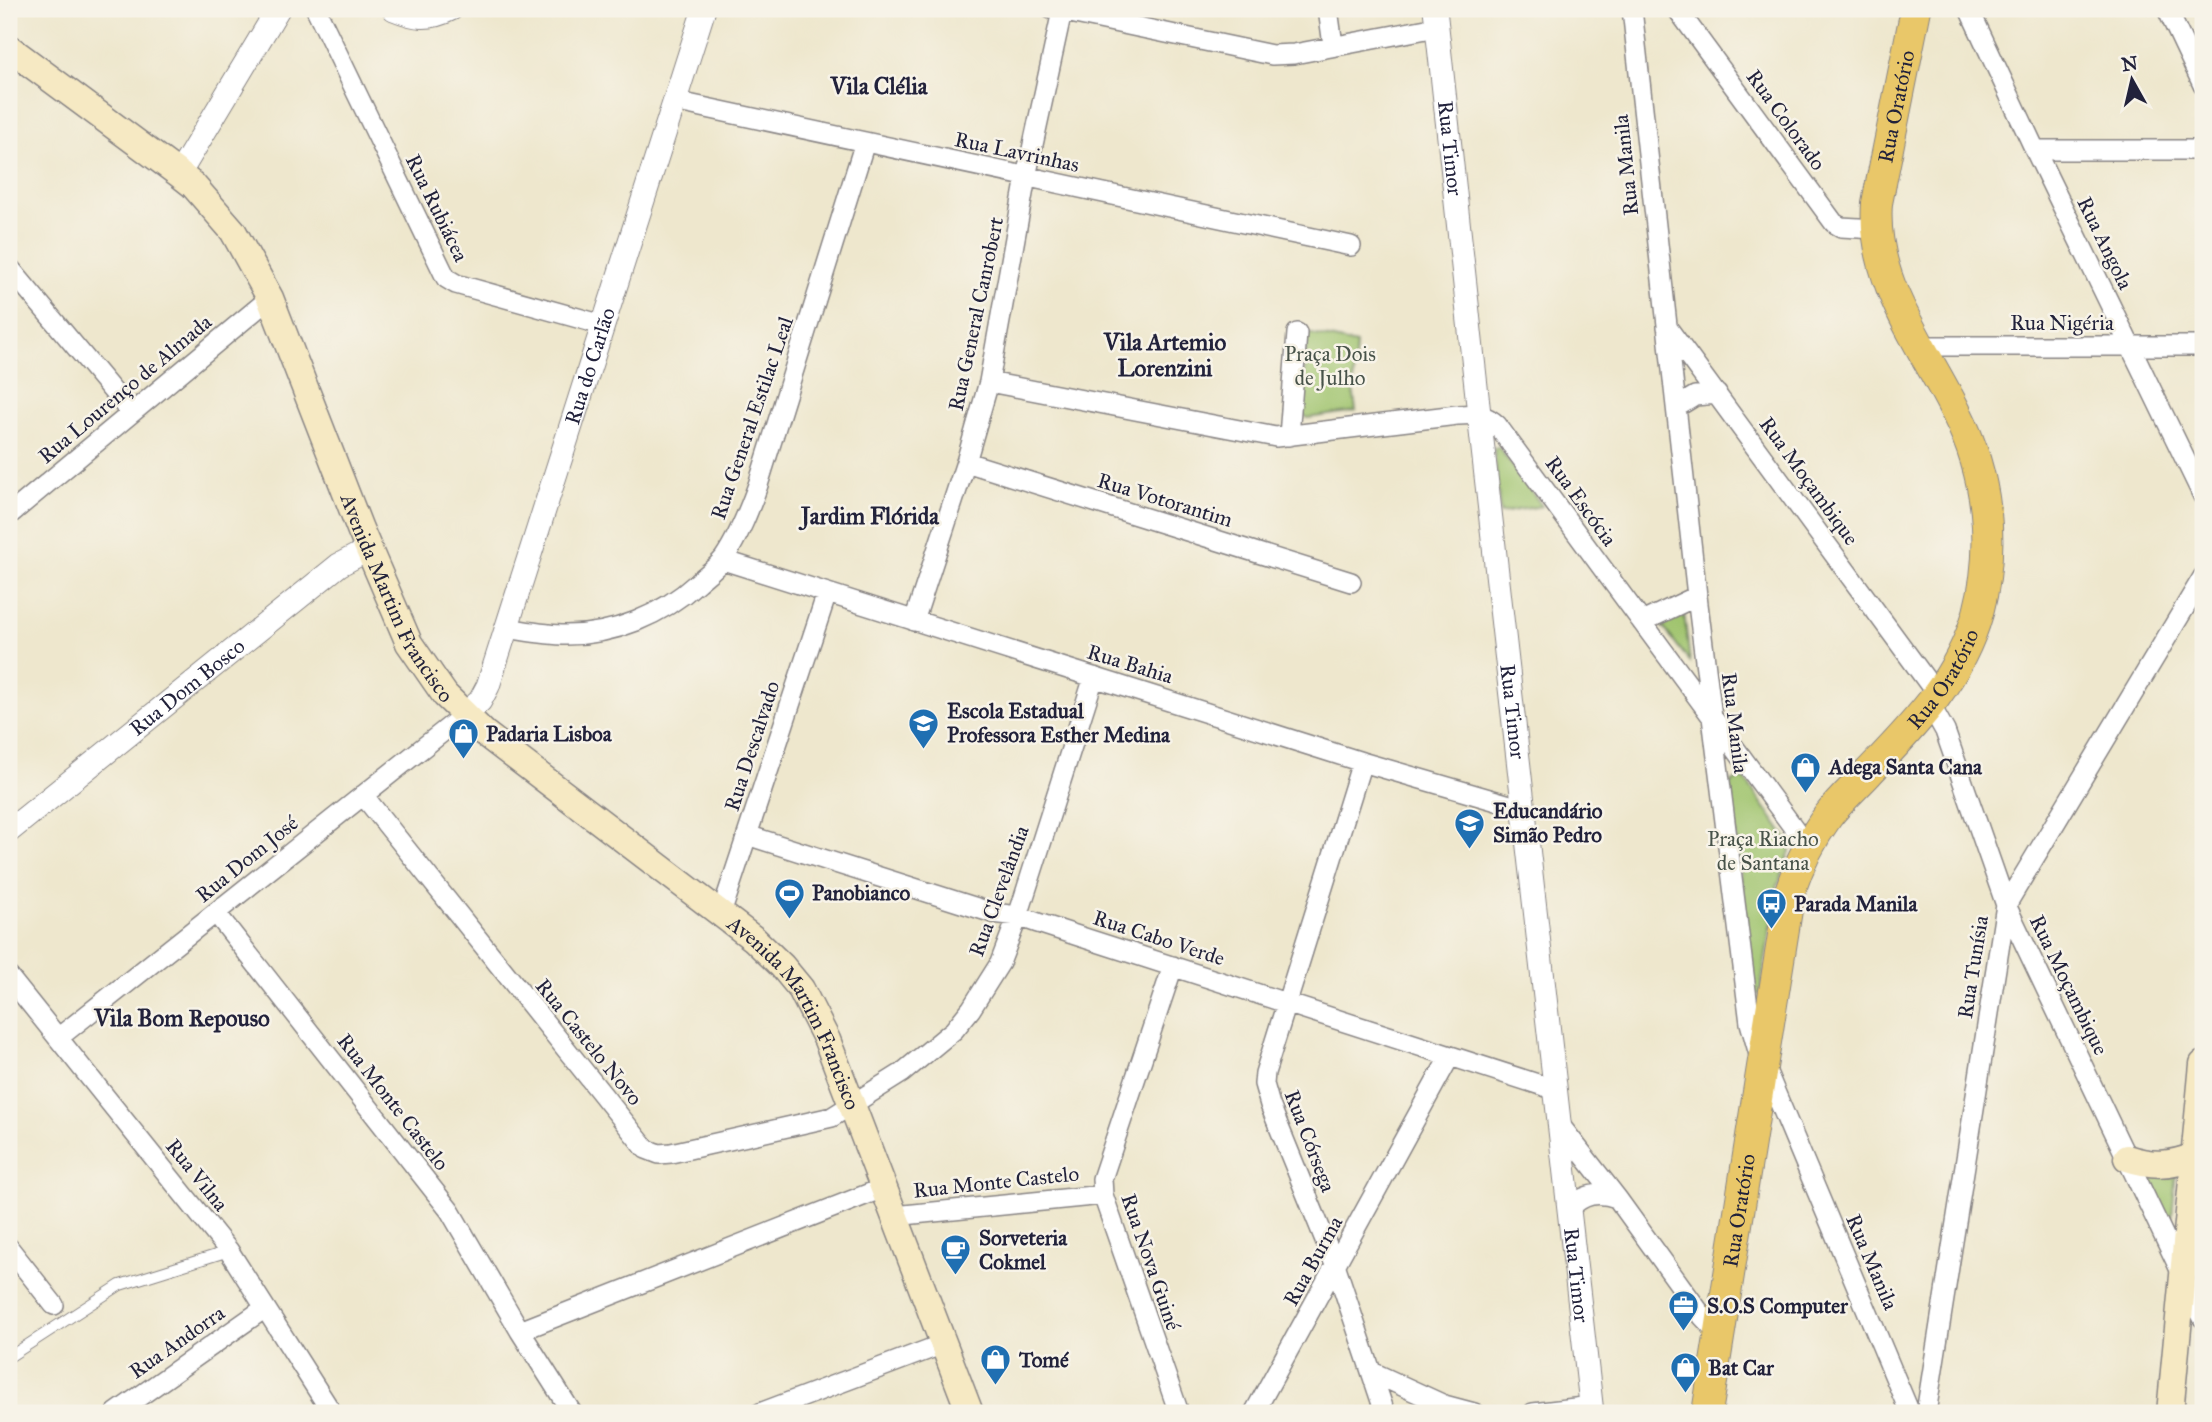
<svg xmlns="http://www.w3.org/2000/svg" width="2212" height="1422" font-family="'IM FELL Great Primer',serif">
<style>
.green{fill:#a0c46e;stroke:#617354;stroke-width:2}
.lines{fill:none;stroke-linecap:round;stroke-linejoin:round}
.service-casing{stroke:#888484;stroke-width:12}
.minor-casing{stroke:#888484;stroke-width:22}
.tertiary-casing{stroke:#888484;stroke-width:25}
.secondary-casing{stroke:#888484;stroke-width:29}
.primary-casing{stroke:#888484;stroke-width:32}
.service{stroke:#fff;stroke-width:10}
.minor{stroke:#fff;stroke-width:19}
.tertiary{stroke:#fff;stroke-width:23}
.secondary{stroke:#f6e9c3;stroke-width:26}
.primary{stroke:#e9c769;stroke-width:30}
.labels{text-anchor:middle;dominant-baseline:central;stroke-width:5;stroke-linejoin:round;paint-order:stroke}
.street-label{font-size:21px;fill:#22223b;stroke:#f7f3e8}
.park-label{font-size:21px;fill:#48534a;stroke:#f7f3e8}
.poi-label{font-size:21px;font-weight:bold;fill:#22223b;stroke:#f7f3e8;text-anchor:start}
.neighbourhood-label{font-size:23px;font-weight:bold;fill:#22223b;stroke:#f7f3e8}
</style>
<rect width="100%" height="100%" fill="#f7f3e8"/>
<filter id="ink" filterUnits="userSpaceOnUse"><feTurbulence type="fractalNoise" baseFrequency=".0143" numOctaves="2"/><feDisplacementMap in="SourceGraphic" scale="14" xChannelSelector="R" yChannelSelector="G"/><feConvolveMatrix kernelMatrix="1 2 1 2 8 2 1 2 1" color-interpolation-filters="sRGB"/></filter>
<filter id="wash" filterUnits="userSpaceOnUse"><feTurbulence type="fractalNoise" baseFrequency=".00686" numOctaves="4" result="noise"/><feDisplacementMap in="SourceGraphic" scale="28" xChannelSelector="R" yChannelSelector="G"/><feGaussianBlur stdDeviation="1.57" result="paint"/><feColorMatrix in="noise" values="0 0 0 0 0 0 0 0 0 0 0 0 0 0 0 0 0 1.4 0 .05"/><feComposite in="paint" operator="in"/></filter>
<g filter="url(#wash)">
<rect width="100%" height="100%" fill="#eee7cd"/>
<path class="green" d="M1307,333l49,11 -3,44 3,23 -48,7 -6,-4z
M1497,447l2,1 43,58 -42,7 -6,-65z
M1684,613l6,49 -30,-39z
M1741,778l5,3 46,65 -16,45 -16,102 -5,3 -25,-210 2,-4z
M2176,1172l-4,46 -4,3 -23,-47z"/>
</g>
<g filter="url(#ink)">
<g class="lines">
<defs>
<path id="service" d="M9,1357l111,-72 109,-34"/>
<path id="minor" d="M316,9l130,269 10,6 147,41
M1051,9l221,46 22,-1 143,-27
M1328,9l5,36
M1632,9l65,587 53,427 8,28 152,362
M1677,9l157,214 7,4 35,2
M1969,9l66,141 168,346
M2167,9l36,76
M674,101l677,145
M2035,150h168
M9,267l122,146
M1667,327l271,369
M1920,346h283
M989,382l287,55 181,-22c17,-1 28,-2 40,10l299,406
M1677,407l18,-11 22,-2
M1289,436l8,-103
M966,462l385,120
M9,515l261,-217
M723,560l639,202 162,47
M914,621l52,-159 23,-80 37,-205 36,-166
M1642,622l55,-26
M507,628c20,3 39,7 59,7 48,0 96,-20 131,-52 9,-8 20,-16 27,-25 15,-22 25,-48 34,-73l107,-343
M1931,706l14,25 61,174 197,413
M1362,762l-97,311 -1,11 6,21 66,162 49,146
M363,795l283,354 13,5 12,-1 161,-36 70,-44 52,-43 17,-21 29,-46 18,-47 76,-239
M747,835l246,78 25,3 20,7 518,167
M216,913l234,298 70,120 52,82
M721,914l106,-321
M1173,966l-71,213 1,16 76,218
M9,977l220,274 103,162
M58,1038l406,-323
M1560,1125l57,73 86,119 17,18
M1569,1209c14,-15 29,-18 48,-11
M894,1216l209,-21
M9,1248l45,57
M520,1331l363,-143
M1372,1372l72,33 30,8
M116,1413l149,-105
M760,1413l183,-69
M1254,1413l196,-357
M1533,1413l59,-7
M1926,1413l80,-508 197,-328"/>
<g id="tertiary">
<path d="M394,9c22,9 35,11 57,0"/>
<path id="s1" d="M1435,9l44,405 113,999"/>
<path d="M179,174l99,-165"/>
<path id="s2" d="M464,715l16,-14 8,-15 216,-677"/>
<path id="s3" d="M9,831l330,-266 30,-16"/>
</g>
<g id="secondary">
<path id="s4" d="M9,48l170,126 14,11 40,46 37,67 90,231 49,114 36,52 39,38 270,206 28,27 19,23 26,51 143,373"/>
<path d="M2127,1158c24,8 43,8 67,-2"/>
<path d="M2170,1413l33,-349"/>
</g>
<g id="primary">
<path id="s5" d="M1707,1413l83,-522c9,-27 21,-52 38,-75 12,-16 27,-29 40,-43 46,-48 91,-93 110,-160 18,-68 10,-138 -22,-201 -33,-67 -85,-130 -79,-209l39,-194"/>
</g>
</defs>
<use href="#service" class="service-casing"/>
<use href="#minor" class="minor-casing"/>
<use href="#tertiary" class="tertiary-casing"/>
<use href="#secondary" class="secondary-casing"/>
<use href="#primary" class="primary-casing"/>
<use href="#service" class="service"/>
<use href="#minor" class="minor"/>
<use href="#tertiary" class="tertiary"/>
<use href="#secondary" class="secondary"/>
<use href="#primary" class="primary"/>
</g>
</g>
<defs>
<symbol id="school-pin" viewBox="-11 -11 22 30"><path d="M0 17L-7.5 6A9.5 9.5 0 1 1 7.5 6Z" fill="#1f6fb2" stroke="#f7f3e8"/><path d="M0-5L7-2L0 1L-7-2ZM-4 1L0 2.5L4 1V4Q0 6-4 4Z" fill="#fff"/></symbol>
<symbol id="shop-pin" viewBox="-11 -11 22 30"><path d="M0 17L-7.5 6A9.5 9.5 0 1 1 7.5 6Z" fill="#1f6fb2" stroke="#f7f3e8"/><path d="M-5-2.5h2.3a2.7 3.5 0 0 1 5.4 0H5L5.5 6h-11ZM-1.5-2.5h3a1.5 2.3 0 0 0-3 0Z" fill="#fff"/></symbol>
<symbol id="stadium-pin" viewBox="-11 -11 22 30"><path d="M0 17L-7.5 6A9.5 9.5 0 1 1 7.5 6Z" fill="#1f6fb2" stroke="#f7f3e8"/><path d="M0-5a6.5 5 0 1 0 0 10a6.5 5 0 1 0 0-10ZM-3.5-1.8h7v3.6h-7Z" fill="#fff"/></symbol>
<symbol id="bus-pin" viewBox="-11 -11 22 30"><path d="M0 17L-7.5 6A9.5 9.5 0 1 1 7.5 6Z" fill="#1f6fb2" stroke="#f7f3e8"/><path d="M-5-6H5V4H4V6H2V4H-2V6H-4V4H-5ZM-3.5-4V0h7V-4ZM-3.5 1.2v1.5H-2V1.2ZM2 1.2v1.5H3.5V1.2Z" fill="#fff"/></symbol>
<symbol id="cafe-pin" viewBox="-11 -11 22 30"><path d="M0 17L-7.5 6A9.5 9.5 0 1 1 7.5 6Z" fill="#1f6fb2" stroke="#f7f3e8"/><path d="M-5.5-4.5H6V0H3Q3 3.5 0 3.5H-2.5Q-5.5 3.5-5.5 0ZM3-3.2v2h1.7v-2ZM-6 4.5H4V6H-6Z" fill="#fff"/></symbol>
<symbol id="office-pin" viewBox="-11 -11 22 30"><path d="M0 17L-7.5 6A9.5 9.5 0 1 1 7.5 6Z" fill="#1f6fb2" stroke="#f7f3e8"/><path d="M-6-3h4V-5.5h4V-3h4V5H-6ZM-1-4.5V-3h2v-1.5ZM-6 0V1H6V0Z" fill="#fff"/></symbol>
</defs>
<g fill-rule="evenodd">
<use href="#school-pin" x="906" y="706" width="35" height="47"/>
<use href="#shop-pin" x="446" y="716" width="35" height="47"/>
<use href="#shop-pin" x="1788" y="750" width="35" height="47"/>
<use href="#school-pin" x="1452" y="806" width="35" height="47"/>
<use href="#stadium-pin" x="772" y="876" width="35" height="47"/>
<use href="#bus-pin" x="1754" y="886" width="35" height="47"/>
<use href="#cafe-pin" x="938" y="1232" width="35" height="47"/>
<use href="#office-pin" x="1666" y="1288" width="35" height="47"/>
<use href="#shop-pin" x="978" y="1342" width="35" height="47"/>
<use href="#shop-pin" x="1668" y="1350" width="35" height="47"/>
</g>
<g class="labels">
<g class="street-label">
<text stroke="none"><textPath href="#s5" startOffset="1400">Rua Oratório</textPath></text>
<text transform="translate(1786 120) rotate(54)">Rua Colorado</text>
<text stroke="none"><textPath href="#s1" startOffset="140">Rua Timor</textPath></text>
<text transform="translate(1017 152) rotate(12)">Rua Lavrinhas</text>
<text transform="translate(1626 165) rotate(-96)">Rua Manila</text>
<text transform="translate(437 208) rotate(64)">Rua Rubiácea</text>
<text transform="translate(2105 243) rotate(64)">Rua Angola</text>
<text transform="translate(976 314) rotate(-78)">Rua General Canrobert</text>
<text x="2062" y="323">Rua Nigéria</text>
<text stroke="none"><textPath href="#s2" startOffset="374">Rua do Carlão</textPath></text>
<text transform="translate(125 389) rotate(-40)">Rua Lourenço de Almada</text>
<text transform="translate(752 418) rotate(-71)">Rua General Estilac Leal</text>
<text transform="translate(1809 481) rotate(54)">Rua Moçambique</text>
<text transform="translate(1165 500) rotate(17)">Rua Votorantim</text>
<text transform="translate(1581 501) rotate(54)">Rua Escócia</text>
<text stroke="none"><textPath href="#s4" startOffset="693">Avenida Martim Francisco</textPath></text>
<text transform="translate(1130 664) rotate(17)">Rua Bahia</text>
<text stroke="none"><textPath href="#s5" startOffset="793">Rua Oratório</textPath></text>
<text stroke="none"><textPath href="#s3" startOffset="229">Rua Dom Bosco</textPath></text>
<text stroke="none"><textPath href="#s1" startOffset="707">Rua Timor</textPath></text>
<text transform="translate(1735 723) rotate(83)">Rua Manila</text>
<text transform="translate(752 746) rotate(-72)">Rua Descalvado</text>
<text transform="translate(247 859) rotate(-39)">Rua Dom José</text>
<text transform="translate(999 891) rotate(-70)">Rua Clevelândia</text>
<text transform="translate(1159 938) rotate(18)">Rua Cabo Verde</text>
<text transform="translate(1973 967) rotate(-81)">Rua Tunísia</text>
<text transform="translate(2069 985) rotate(64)">Rua Moçambique</text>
<text stroke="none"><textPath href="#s4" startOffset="1281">Avenida Martim Francisco</textPath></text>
<text transform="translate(589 1042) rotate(51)">Rua Castelo Novo</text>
<text transform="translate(393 1102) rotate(52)">Rua Monte Castelo</text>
<text transform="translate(1310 1141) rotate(69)">Rua Córsega</text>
<text transform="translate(197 1175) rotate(51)">Rua Vilna</text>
<text transform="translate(996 1182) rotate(-6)">Rua Monte Castelo</text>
<text stroke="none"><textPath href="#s5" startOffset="205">Rua Oratório</textPath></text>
<text transform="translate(1313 1261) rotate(-61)">Rua Burma</text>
<text transform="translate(1151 1262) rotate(71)">Rua Nova Guiné</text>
<text transform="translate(1872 1262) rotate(67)">Rua Manila</text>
<text stroke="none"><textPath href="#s1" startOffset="1274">Rua Timor</textPath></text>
<text transform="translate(177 1342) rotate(-35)">Rua Andorra</text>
</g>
<g class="park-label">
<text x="1330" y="354">Praça Dois<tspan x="1330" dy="24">de Julho</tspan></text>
<text x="1763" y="839">Praça Riacho<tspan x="1763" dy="24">de Santana</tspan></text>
</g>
<g class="poi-label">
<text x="947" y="711">Escola Estadual<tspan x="947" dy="24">Professora Esther Medina</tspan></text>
<text x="486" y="734">Padaria Lisboa</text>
<text x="1829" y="767">Adega Santa Cana</text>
<text x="1493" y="811">Educandário<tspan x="1493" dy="24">Simão Pedro</tspan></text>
<text x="812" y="893">Panobianco</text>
<text x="1794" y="904">Parada Manila</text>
<text x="979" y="1238">Sorveteria<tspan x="979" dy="24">Cokmel</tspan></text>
<text x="1707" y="1306">S.O.S Computer</text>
<text x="1019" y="1360">Tomé</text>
<text x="1708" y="1368">Bat Car</text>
</g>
<g class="neighbourhood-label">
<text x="879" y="86">Vila Clélia</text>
<text x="1165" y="342">Vila Artemio<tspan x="1165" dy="26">Lorenzini</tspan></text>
<text x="870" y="516">Jardim Flórida</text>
<text x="182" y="1018">Vila Bom Repouso</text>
</g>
</g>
<rect width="2212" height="1422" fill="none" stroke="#f7f3e8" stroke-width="35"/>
<g transform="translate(2132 80) rotate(352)" stroke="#f7f3e8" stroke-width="5" paint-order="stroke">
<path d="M0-5L12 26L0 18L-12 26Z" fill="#22223b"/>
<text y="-10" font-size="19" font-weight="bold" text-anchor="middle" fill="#22223b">N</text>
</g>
</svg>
